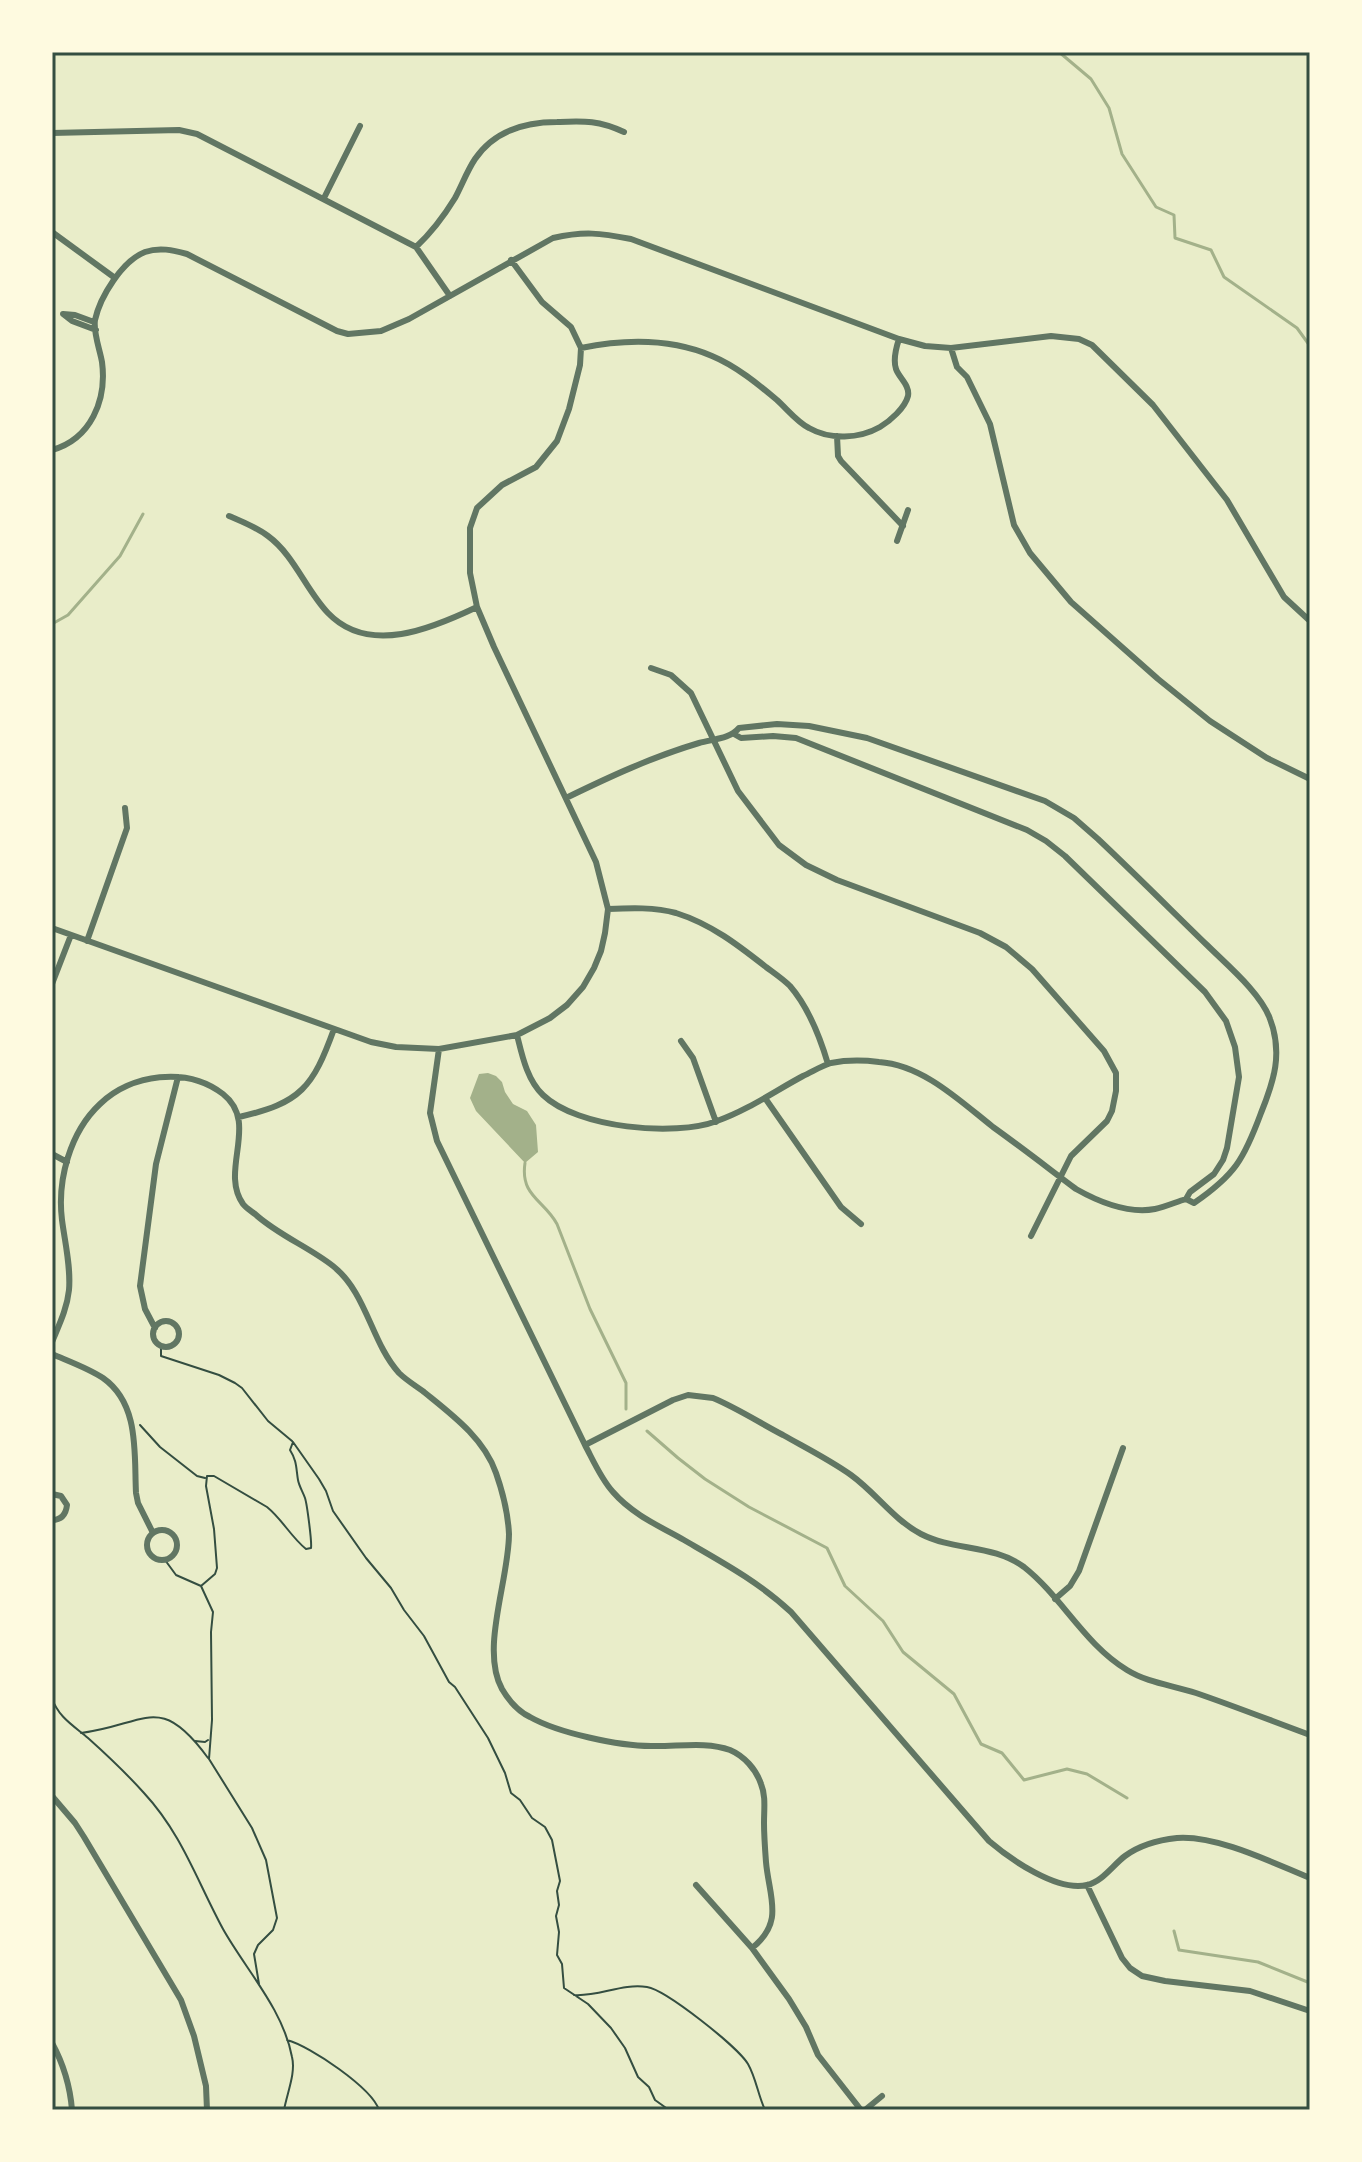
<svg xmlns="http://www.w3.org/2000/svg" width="1362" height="2162" font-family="'Fira Sans Condensed',sans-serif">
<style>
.water{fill:#a3b18a}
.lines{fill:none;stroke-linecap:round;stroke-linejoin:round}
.stream{stroke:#a3b18a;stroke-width:3}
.path{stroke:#344e41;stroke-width:2}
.minor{stroke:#617663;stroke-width:6}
.neatline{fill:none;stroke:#344e41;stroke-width:3}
</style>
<rect width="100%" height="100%" fill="#e9edc9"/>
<path class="water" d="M488,1073l8,3 6,6 3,10 8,12 14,7 9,14 2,27 -13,11 -49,-52 -6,-13 9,-24z"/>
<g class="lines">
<path class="stream" d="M1059,52l32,27 18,29 13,46 34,53 18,8 1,23 36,12 13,27 73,51 13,18
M52,624l16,-9 52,-59 23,-42
M525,1163c-5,33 19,37 32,61l33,85 36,74v26
M647,1431l31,27 27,21 44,28 78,41 18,38 38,35 20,31 51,42 27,50 21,9 22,27 43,-11 20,5 40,24
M1174,1931l5,19 79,12 52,21"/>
<path class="path" d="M113,52h11
M161,1346v10l58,19 16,8 7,5 26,33 24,20
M140,1425l20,22 37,29 8,2
M165,1560l11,15 25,11 12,26 -2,20 1,88 -3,39 43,69 14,32 11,58 -4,12 -15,15 -4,9 5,30
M201,1586l14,-12 2,-6 -3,-39 -8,-43 1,-10h7l53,31c15,12 24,30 39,42l5,-1c1,-6 -4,-44 -6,-50 -2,-6 -6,-12 -7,-18 -2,-12 -1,-19 -8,-30l3,-8 26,37 7,12 7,20 33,47 25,30 13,22 20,26 25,46 6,5 33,51 17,35 6,20 9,7 12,18 13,9 7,13 8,41 -3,10 2,14 -3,11 3,16 -2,23 5,9 2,24 24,16 23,24 14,20 13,29 11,10 6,13 14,10
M52,1698c6,19 22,28 36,40 19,17 39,36 56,55 38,41 53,88 79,136 23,41 60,80 69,128 4,16 -5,36 -8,53
M81,1733c65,-8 78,-42 127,25
M195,1741l10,1 3,-2
M574,1995c24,2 48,-12 73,-8 19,3 91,60 101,77 8,14 10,31 17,46
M287,2040c23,6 85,48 92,70"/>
<path class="minor" d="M52,133l127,-3 18,4 219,113 34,49
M324,198l36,-72
M52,232l63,46
M416,247c16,-15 28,-31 39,-49 7,-13 12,-27 20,-39 19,-28 50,-37 82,-37 27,-1 41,-2 67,10
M94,322l-19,-7 -12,-1 9,7 24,9
M581,348c44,-9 89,-10 131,8 24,10 46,28 65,44 11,10 20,22 32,28 21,12 50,11 71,-1 10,-6 25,-19 28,-31 2,-11 -9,-18 -12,-27 -3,-9 0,-21 3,-30
M951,348l6,19 10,10 23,47 24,101 16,28 41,49 87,77 52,42 57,37 43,21
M837,436l1,20 3,5 62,65
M52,450c39,-11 55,-50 50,-88 -2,-12 -9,-30 -7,-42 5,-23 27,-59 50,-68 14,-5 28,-2 42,2l150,77 11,3 33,-3 28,-12 144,-81c31,-7 47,-5 78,1l268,100 26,7 26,2 100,-12 28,3 13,6 61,60 74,95 57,97 26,24
M229,516c14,6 27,11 39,20 26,19 38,54 60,77 41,43 105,15 149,-6
M897,541l11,-31
M651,668l20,7 20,18 47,98 41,54 27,20 31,15 143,53 26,14 26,22 72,82 12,22v18l-4,20 -5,10 -36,35 -40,80
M566,798c43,-21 86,-41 133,-55 14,-4 31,-4 40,-15l38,-4 32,2 58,12 178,63 29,17 24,21c37,35 73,71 109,106 19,19 54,48 63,74 13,34 4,62 -9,94 -17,46 -26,62 -67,90l-8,-4 4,-7 24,-18 9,-14 4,-12 12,-71 -4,-30 -9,-26 -21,-29 -140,-136 -19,-15 -19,-11 -231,-92 -23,-2 -32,2 -7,-4
M608,909c22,-1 47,-2 68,4 35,11 62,32 90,54 8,6 17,12 24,19 19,22 30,51 38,78
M52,928l319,114 25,5 43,2 78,-14 33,-17 17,-13 16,-18 11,-19 7,-17 4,-18 3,-24 -12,-47 -102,-215 -17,-40 -7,-34v-45l7,-20 25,-23 34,-18 21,-26 12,-32 11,-44 1,-17 -10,-21 -29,-25 -31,-42
M87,941l40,-113 -2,-20
M52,984l19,-49
M517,1035c5,20 10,45 26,60 34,33 132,42 174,26 31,-11 58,-30 86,-45 9,-4 18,-10 28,-13 15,-3 32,-3 48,-1 44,3 81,39 114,65 28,20 55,41 83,62 23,13 52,25 79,20 10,-2 21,-7 31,-10
M681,1041l12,17 23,64
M439,1049l-9,64 7,28 148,304c8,15 16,34 28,47 19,22 46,34 71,48 38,22 75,42 107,72l198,229c21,18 68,51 98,44 15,-3 26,-20 38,-29 15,-11 33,-16 52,-18 40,-3 96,25 133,40
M765,1098l76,109 20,17
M239,1117c62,-14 74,-30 95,-88
M52,1154l15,8
M153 1334a13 13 0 1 1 26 0a13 13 0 1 1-26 0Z
M155,1328l-10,-19 -5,-23 16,-122 22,-87
M52,1342c7,-17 15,-33 17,-52 2,-23 -4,-47 -7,-70 -5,-40 8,-88 38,-116 31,-30 87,-38 123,-10 37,29 -4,76 20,110 3,4 8,7 12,10 23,21 54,33 78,52 34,27 38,76 66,107 7,7 17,13 25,19 27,22 60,46 72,81 7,20 12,40 13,61 0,46 -29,115 -7,155 7,12 16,22 28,28 28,16 89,29 121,29 25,1 55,-5 79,4 14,6 26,19 31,34 5,12 3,25 3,39 0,13 1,26 2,39 3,35 19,60 -14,86
M52,1354c16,7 36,14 51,24 37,26 31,76 33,115l2,10 15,30
M585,1445l88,-45 15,-5 25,3c24,10 47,25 70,37 23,13 47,25 68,40 25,18 43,45 70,59 33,17 72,10 103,33 38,30 60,77 103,103 21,13 45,15 69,23 38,13 76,28 114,42
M52,1494l9,2 6,9c-1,9 -5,15 -15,15
M147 1545a15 15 0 1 1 30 0a15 15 0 1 1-30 0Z
M1055,1599l15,-13 9,-15 44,-123
M52,1796l23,27 9,14 97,163 13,36 12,50 1,24
M696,1885l56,63 37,51 17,28 12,28 43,55
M1087,1885l35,73 8,10 12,8 23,5 85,10 60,20
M52,2043c12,22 18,42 20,67
M865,2110l17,-14"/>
</g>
<rect width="1362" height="2162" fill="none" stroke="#fefae0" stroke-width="108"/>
<rect x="54" y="54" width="1254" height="2054" class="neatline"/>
</svg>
